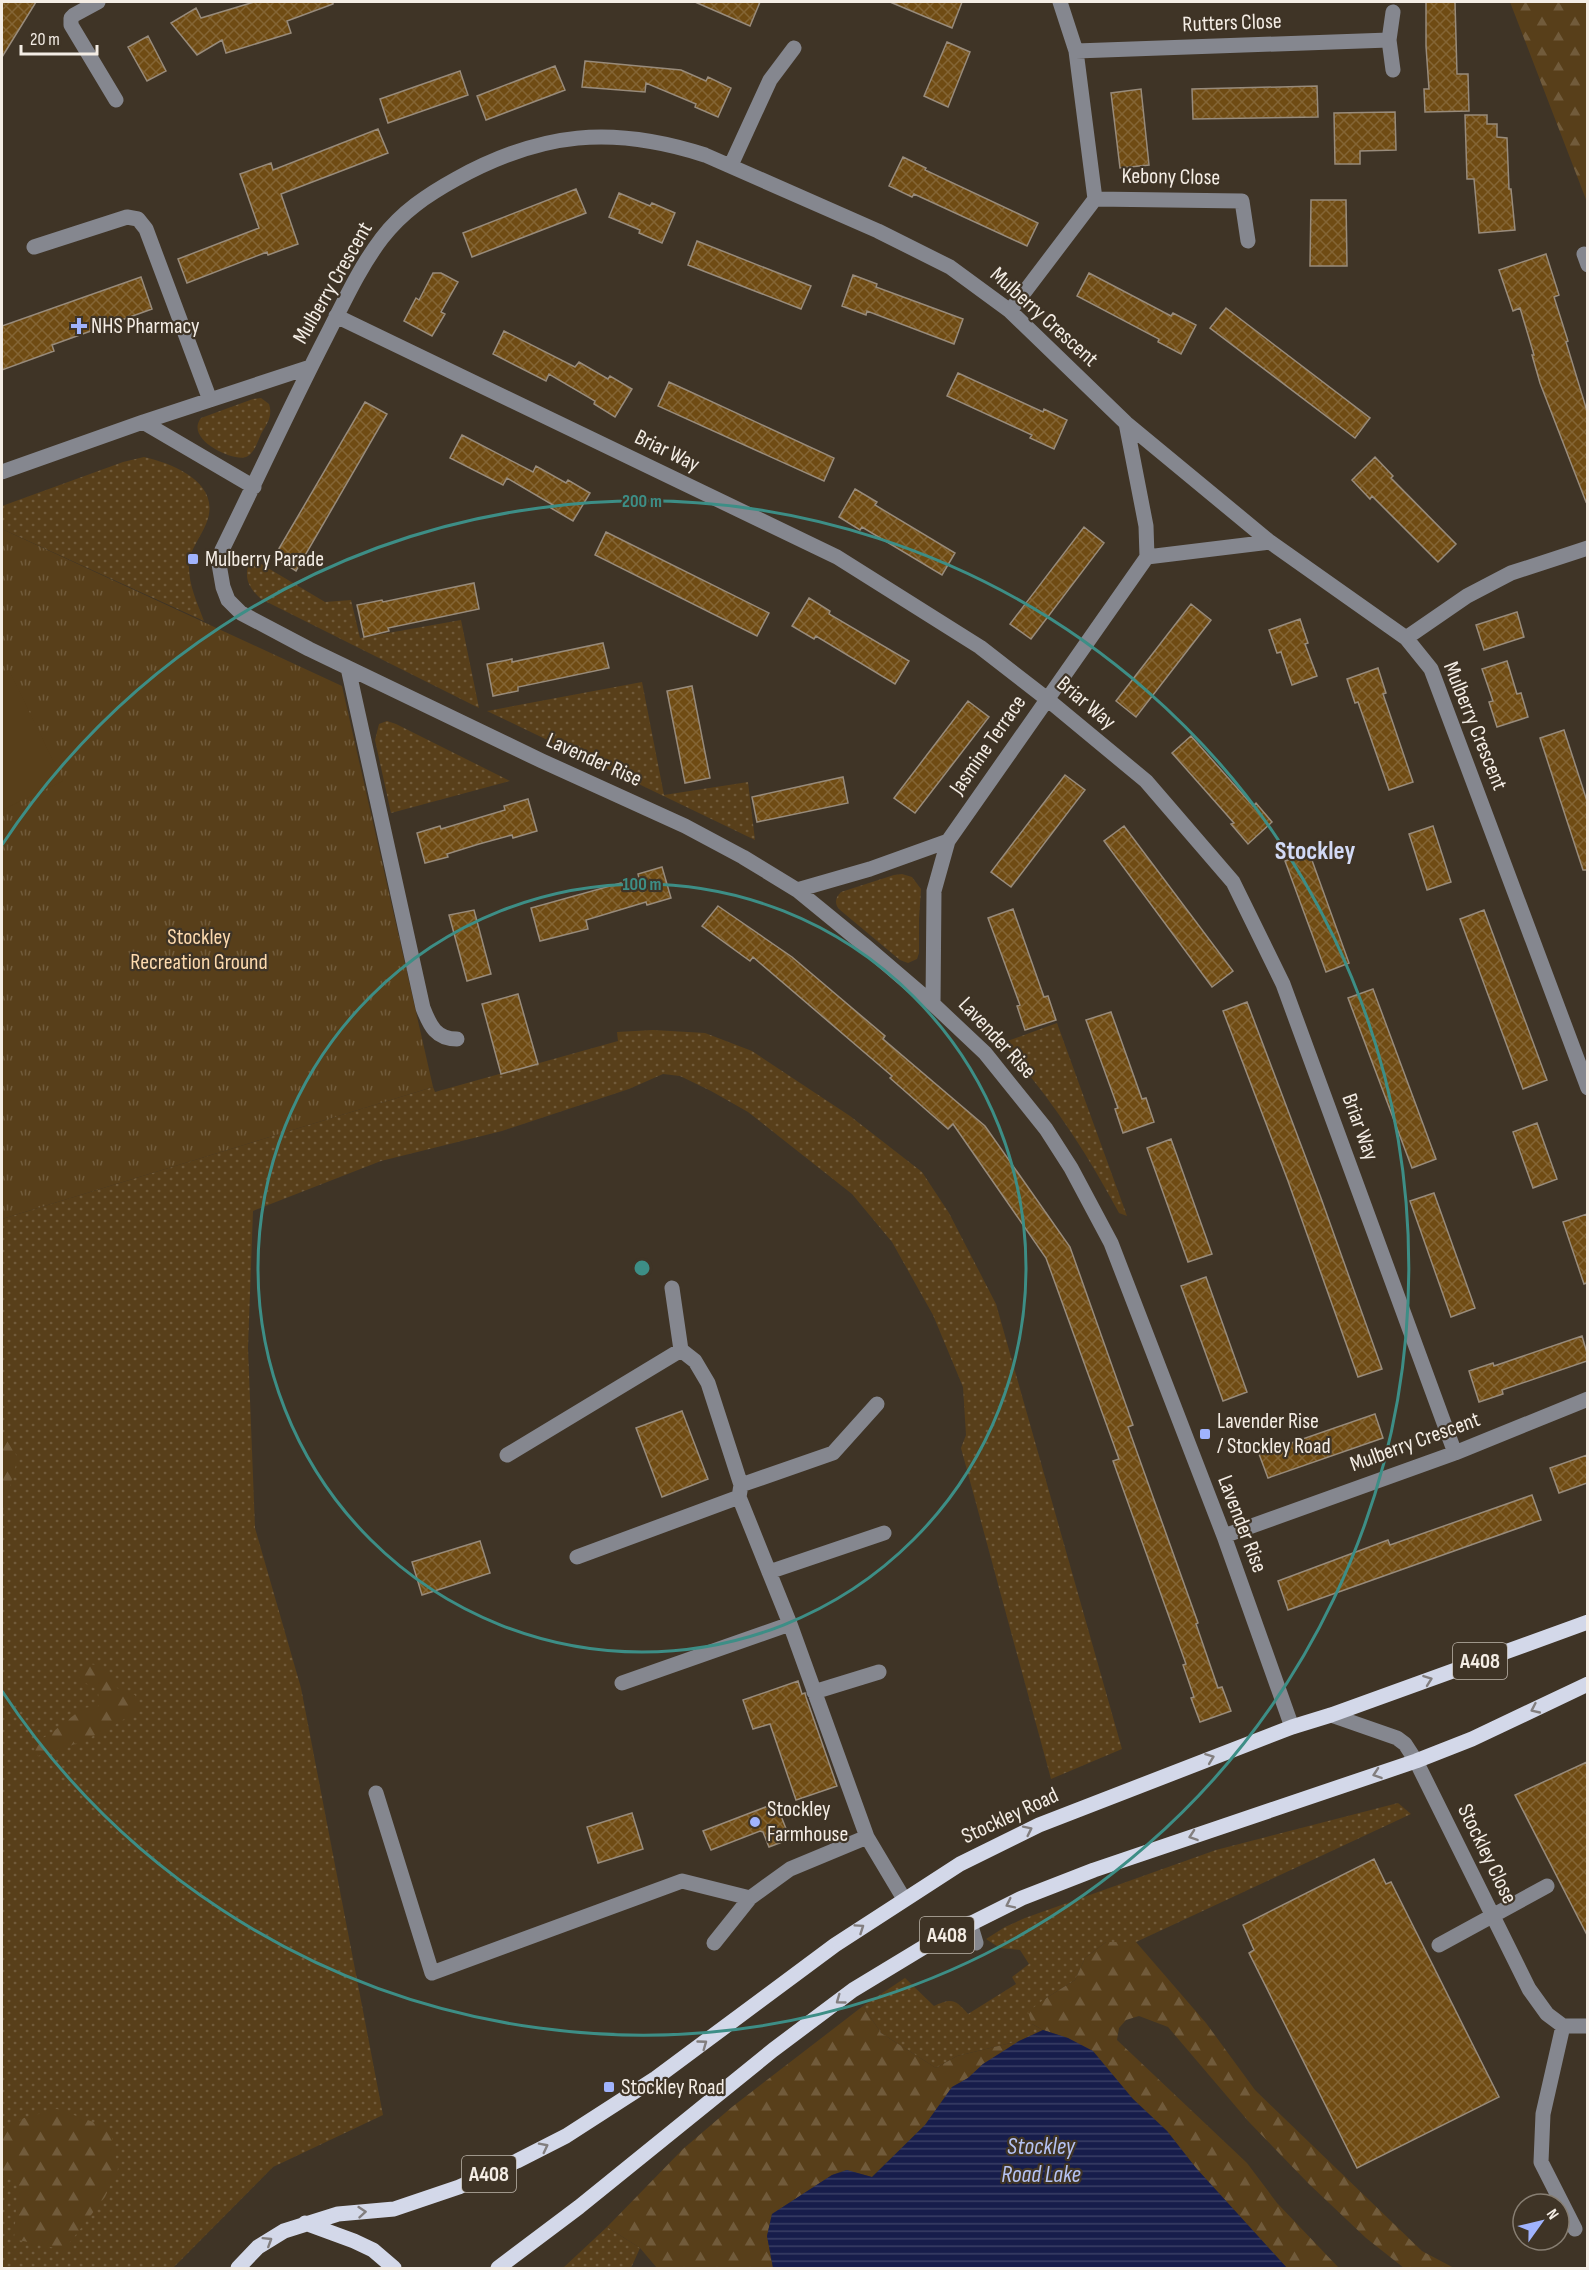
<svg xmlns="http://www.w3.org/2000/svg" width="1589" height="2270" font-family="'Sofia Sans Condensed',sans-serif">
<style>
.grass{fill:url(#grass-dots)}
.forest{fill:url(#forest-firs)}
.park{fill:url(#park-tufts)}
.garden{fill:#583f1a}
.water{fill:url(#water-rules)}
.building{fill:url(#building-cross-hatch);stroke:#988b7b;stroke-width:1.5}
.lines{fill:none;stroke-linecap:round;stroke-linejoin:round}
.minor{stroke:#85878f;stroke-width:15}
.major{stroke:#d3d8e9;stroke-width:15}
.oneway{stroke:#827e7e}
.ring{fill:none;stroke:#3d8e86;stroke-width:3}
.poi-dot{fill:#a0b3fd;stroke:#3f3426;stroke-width:2}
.labels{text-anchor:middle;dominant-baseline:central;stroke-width:4.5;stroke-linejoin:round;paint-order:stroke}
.shield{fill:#3f3426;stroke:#beb6ac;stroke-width:1.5}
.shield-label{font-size:21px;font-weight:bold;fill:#f4ede5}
.street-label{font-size:22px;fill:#f4ede5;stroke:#3f3426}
.poi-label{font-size:22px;fill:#f4ede5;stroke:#3f3426;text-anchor:start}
.park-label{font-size:22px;fill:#fddaae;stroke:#3f3426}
.water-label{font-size:24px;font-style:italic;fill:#b5c2f2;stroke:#3f3426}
.quarter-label{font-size:26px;font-weight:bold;fill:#d2daf6;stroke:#3f3426}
.centre{fill:#3d8e86;stroke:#3f3426;stroke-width:3}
.ring-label{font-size:18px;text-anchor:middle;font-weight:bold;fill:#3d8e86;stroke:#3f3426;stroke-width:4.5;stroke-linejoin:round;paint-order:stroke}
</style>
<defs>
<pattern id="grass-dots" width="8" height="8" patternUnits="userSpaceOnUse" patternTransform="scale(1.5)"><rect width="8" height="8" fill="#583f1a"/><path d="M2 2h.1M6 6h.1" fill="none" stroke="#715b3b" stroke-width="1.8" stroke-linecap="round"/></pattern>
<pattern id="forest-firs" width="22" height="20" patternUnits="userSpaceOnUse" patternTransform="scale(1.5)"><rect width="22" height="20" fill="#583f1a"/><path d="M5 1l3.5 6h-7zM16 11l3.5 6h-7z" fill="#715b3b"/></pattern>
<pattern id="park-tufts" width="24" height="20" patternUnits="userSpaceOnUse" patternTransform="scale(1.5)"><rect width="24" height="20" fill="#583f1a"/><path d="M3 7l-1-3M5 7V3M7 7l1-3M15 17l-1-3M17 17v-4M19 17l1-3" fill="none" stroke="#715b3b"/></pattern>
<pattern id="water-rules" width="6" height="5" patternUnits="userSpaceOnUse" patternTransform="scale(1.5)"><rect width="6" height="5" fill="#171d4b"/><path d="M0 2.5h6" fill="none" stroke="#393e65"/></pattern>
<pattern id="building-cross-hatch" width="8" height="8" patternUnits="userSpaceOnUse" patternTransform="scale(1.5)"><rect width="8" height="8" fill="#6f4b13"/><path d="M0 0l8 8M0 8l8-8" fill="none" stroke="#846535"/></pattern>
</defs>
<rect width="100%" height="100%" fill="#3f3426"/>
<path class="grass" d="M261,398l8,6c4,12 -2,20 -8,30 -3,7 -7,20 -15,23 -12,5 -62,-17 -45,-39l52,-19z
M144,457c31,7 79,27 62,67 -5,13 -16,25 -17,39 -1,21 8,39 15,58l-202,-92v-23l121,-44z
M251,558l74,44 26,-2 9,38 101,-18 18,88 -218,-109c-14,-13 -18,-23 -10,-41z
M642,682l22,113 84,-13 7,58 -268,-129z
M387,721l9,3 114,57 -119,32 -16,-73 4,-16z
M902,874l10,3 9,12 -2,30v34l-2,6 -9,4 -8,-3 -60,-50c-6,-6 -5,-12 1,-18l53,-17z
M1057,1023l70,193 -8,-3c-33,-62 -70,-118 -117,-170z
M653,1030l52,3 47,18 98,65 72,56 27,41 47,91 126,445 -71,30 -90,-331 5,-13 -3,-48 -30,-72 -41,-73 -40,-48 -104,-82 -37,-21 -31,-15 -17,-2 -34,15 -127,42 -121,30 -128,50 -5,137 7,180 46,160 82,427 -110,52 -100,101h-171v-1049l431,-132 2,5 183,-51 -1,-9z
M1398,1803l13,11 -275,128h-30l-21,16 -10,22 -32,20 -11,24 11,6 -24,11 -62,15 -21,12 -55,-35 -18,-27 42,-28 29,28c18,-8 21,-7 34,8l48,-30 -4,-7 17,-13 -9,-14 -20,-2 -14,-9 19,-12 20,-9 191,-68z
M607,2227l33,21 -9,20h-68z"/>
<path class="forest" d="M1510,2h77v200z
M2,1432l16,26 -16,56z
M91,1664l13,3 13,21 18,7 5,14c-33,22 -63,37 -102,47l-6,-12 18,-10 33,-26 16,-2 -1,-16 -18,-10 -3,-12z
M1106,1942h30l70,81 49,67 167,161 32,17h-50l-38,-30 -57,-54 -60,-62 -81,-95 -29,-11 -13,4 -7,8 -2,12 130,123 30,40 62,65h-52l-91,-100 -29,-37 -99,-93 -25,-8 -11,-6 -4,-12 15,-12 32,-20 10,-22z
M863,2006l18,27 55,35 21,-12 62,-15 -36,23 -15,14 -16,9 -27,38 -53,52 -26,-7 -14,5 -60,39 -5,22 6,32h-116l-17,-20 -33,-21 76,-78 49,-42z
M57,2109l53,19 8,41 -13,28 -41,53 -50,-11 4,-59 -16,-4v-45l22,-13z"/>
<path class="park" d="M2,529l340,157 91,401 -431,132z"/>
<path class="garden" d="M9,670l54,111 -61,29v-137z"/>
<path class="water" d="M1043,2030l25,8 25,13 40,48 34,32 29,37 91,100h-514l-6,-32 5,-22 60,-39 15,-5 25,7 53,-52 27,-38 16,-9 15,-14 36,-23z"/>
<path class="building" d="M2,2h34l-34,55z
M254,2h79v2l-46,17 4,12 -65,20 -4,-13 -25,15 -26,-32 25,-15 5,10z
M695,2h65l-10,24z
M890,2h72l-10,26z
M1426,2h29l2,72h11l1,37 -44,1 -1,-23h5l-3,-43z
M148,36l18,35 -19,10 -19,-34z
M947,42l23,10 -22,55 -24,-11z
M585,61l96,9 25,11 2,-4 23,11 -13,29 -23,-10 1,-3 -50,-21 -1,9 -63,-5z
M555,66l10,24 -79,30 -9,-24z
M460,71l8,24 -80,28 -8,-24z
M1317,86l1,31 -125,2 -1,-30z
M1141,89l8,76 -29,3 -9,-75z
M1395,112l1,38 -36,1v13h-25l-1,-51z
M1465,115h22v9h10v13l10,1 2,51h2l4,41 -36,3 -5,-54h-7z
M378,129l10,24 -107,41 17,50 -30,11 -1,-3 -80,31 -9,-24 81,-31 -19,-54 31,-11 2,7z
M903,157l23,11 -1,2 113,53 -11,23 -113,-52 -2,3 -23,-11z
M576,189l10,24 -114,44 -9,-24z
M619,193l31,13 2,-3 23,10 -13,30 -23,-10 1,-3 -31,-13z
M1311,200h35l1,66h-37z
M697,241l114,45 -10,23 -113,-44z
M1546,254l13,41 -5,2 14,44 -2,1 21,69v90l-1,1 -46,-119 -8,-28h2l-14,-47 -7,3 -14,-41z
M433,273h8l17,9 -17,30 4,2 -13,22 -28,-15 12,-23 3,2z
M1089,273l82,43 2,-3 23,12 -15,29 -23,-12 1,-3 -82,-43z
M853,275l24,9 -1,3 87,32 -9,25 -87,-33 -1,4 -24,-9z
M141,277l11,32 -100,36 2,6 -52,19v-44z
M1226,308l144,110 -15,20 -145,-110z
M504,331l71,36 4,-5 29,17 2,-3 22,13 -17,28 -21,-13 1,-3 -46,-27 -3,7 -53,-27z
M958,373l85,39 1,-3 23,11 -13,29 -24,-11 2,-3 -85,-39z
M669,382l165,76 -10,23 -166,-75z
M365,402l22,12 -91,157 -22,-14z
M462,435l71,37 3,-6 30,17 2,-3 22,13 -17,28 -22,-13 2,-3 -46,-27 -4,7 -53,-27z
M1375,457l18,19 -2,2 65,66 -18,18 -66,-66 -2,3 -18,-19z
M855,489l22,13 -2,3 80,48 -13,22 -80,-48 -2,3 -21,-13z
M1084,527l20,16 -73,96 -21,-15z
M606,532l163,81 -12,23 -162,-81z
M474,583l5,26 -91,19 1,3 -25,6 -7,-32 25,-5 1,2z
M809,598l21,13 -1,3 80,47 -14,23 -79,-48 -2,3 -22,-13z
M1191,604l20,16 -75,97 -20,-16z
M1517,612l7,25 -40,13 -8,-25z
M1300,619l8,24 -3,1 12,32 -25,9 -11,-33 -4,1 -8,-23z
M603,643l6,25 -91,19v4l-25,5 -6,-32 25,-5v3z
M1507,661l10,33 4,-1 7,24 -31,10 -8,-25 4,-1 -11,-32z
M1378,668l8,25 -3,1 30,88 -24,8 -31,-88 -3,1 -8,-24z
M692,686l18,92 -25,5 -18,-92z
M968,701l21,16 -74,96 -21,-15z
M1564,730l23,71v69h-4l-43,-132z
M1191,736l62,70 3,-3 16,19 -24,22 -17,-20 3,-1 -62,-70z
M1065,775l20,15 -74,97 -20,-15z
M843,777l5,26 -91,19 -5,-25z
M528,799l9,32 -24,7 -1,-3 -33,9 -32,10 1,3 -23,6 -8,-30 23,-7 1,3 64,-19 -1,-4z
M1124,826l109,145 -21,16 -108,-146z
M1433,826l18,56 -24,8 -18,-56z
M1309,852l40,111 -23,9 -41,-111z
M662,867l9,31 -24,7 -1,-3 -60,18 2,9 -48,12 -9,-33 108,-30 -1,-4z
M718,906l74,51 93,79 -2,3 102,87 85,121 63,178 -5,2 70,196 -2,1 22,64 4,-1 9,24 -31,11 -9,-24 3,-1 -11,-32 3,-1 -73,-203 6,-2 -73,-201 -93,-134 -5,5 -58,-51 2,-2 -139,-119 -3,4 -48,-35z
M1013,909l31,88 4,-1 8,24 -31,10 -8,-24 3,-1 -32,-87z
M474,910l17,64 -24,7 -18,-66z
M1484,910l63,170 -24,9 -63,-170z
M1373,989l63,170 -24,9 -64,-170z
M518,994l20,70 -37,10 -19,-70z
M1247,1002l74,196 61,171 -24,8 -70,-196 -65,-170z
M1111,1012l31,87 4,-1 8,24 -31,11 -8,-24 3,-1 -32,-88z
M1537,1123l20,56 -24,9 -20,-56z
M1171,1139l41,115 -24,8 -41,-114z
M1434,1193l41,115 -24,9 -41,-116z
M1587,1214v69l-3,1 -21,-62z
M1206,1277l41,115 -24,9 -42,-115z
M1582,1336l5,17v8l-85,29 1,4 -24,8 -10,-31 24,-8 1,3z
M682,1411l26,68 -46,18 -26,-69z
M1375,1414l8,24 -115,40 -9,-24z
M1587,1455v28l-28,10 -9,-25z
M1532,1495l9,25 -253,90 -10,-29 110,-41 2,5z
M480,1541l10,32 -68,22 -10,-33z
M798,1681l4,13 3,-1 1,4 31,89 -41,14 -26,-76 -17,5 -10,-29z
M1587,1762v173l-72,-140z
M776,1803l14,36 -21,8 -6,-15 -3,-1 -49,19 -8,-19z
M632,1813l11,36 -45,14 -11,-36z
M1374,1859l12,25 5,-2 108,215 -142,71 -108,-215 5,-3 -11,-25z"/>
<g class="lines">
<path class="minor" d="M98,2l-24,13 -3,3v7l45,75
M1393,12l-4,28 4,30
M1076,51l313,-11
M731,165l39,-85 24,-32
M1095,199l147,2 6,40
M34,247l93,-30 11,2 8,10 64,171
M1584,254l4,11
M1010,311l85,-112 -19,-148 -16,-49
M336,316l501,241 143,90 67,52 99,82 87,101 50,102 172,469
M143,422l111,65
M2,472l141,-50 167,-55
M1147,557l123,-15
M1406,638l61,-42 44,-23 77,-25
M348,668l75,340c7,18 13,31 34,31
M797,890l73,-21 78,-28
M933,1004l1,-113 14,-50 199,-284 -1,-31 -20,-103
M672,1288l9,62
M507,1455l174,-105 14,11 13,22 33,102 -2,12
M741,1485l92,-32 44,-49
M1224,1536l231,-83 133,-54
M577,1557l162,-60 51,127
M769,1572l115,-39
M622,1683l168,-59 77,213
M814,1692l65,-20
M1331,1715l66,23 8,6 11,17 113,228 18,25 16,12h25
M1292,1727l-68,-191 -113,-293 -40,-75 -25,-39 -61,-76 -52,-49 -70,-60 -66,-54 -54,-33 -58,-31 -143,-65 -233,-112 -68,-36 -13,-13 -5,-13 -4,-23 3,-14c35,-71 68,-143 104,-213 17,-33 33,-69 56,-99 20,-26 45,-43 74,-59 85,-47 156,-54 249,-24l173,76 72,36 60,44 116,112 144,119 136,96 25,31 157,419
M376,1793l56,180 250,-92 68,17
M970,1923l6,20
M714,1943l36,-45 40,-29 77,-32 37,62
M1439,1945l108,-59
M1563,2026l-20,88 -2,48 34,67"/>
<path class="major" d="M305,2223l49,18 19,9 21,18
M238,2268l20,-21 26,-16 54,-17 56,-5 65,-22 58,-26 49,-25 90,-58 179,-133 125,-81 79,-39 253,-98 39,-12 257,-93
M498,2268l81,-61 194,-157 80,-60 71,-43 98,-49 72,-28 322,-109 56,-22 116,-55"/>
</g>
<defs><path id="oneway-chevron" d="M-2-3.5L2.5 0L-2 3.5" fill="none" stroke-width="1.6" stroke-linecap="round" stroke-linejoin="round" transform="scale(1.5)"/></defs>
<g class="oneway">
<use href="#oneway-chevron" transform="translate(1428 1680) rotate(-20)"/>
<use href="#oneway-chevron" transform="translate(1535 1709) rotate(155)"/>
<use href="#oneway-chevron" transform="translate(1210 1758) rotate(-21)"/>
<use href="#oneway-chevron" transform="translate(1377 1774) rotate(161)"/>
<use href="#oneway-chevron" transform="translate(1028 1830) rotate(-26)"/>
<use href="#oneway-chevron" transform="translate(1193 1836) rotate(161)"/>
<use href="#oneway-chevron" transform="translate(1010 1904) rotate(154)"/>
<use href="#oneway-chevron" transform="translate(860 1928) rotate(-34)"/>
<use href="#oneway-chevron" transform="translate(840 2000) rotate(144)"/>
<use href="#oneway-chevron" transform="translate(703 2044) rotate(-36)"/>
<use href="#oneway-chevron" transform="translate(544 2147) rotate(-27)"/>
<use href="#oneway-chevron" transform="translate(362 2212) rotate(-5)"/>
<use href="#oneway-chevron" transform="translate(268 2241) rotate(-32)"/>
</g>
<g class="ring">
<circle cx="642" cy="1268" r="384"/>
<path d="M2 845A767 767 0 1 1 2 1691"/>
</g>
<g class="poi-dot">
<path d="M76 317h6v6h6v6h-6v6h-6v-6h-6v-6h6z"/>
<rect x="187" y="553" width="12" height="12" rx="3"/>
<rect x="1199" y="1428" width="12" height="12" rx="3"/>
<circle cx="755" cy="1822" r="6"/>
<rect x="603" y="2081" width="12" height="12" rx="3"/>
</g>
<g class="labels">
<g class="shield">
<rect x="1453" y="1643" width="54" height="36" rx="4.5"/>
<rect x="920" y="1917" width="54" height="36" rx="4.5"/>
<rect x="462" y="2156" width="54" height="36" rx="4.5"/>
</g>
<g class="shield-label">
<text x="1480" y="1661">A408</text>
<text x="947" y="1935">A408</text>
<text x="489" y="2174">A408</text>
</g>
<g class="street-label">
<text transform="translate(1232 23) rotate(-2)">Rutters Close</text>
<text transform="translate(1171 177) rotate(1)">Kebony Close</text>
<text transform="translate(333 283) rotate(-60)">Mulberry Crescent</text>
<text transform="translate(1044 317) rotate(42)">Mulberry Crescent</text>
<text transform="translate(667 451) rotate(26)">Briar Way</text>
<text transform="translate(1086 703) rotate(40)">Briar Way</text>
<text transform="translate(1475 726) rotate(68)">Mulberry Crescent</text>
<text transform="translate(988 745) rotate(-55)">Jasmine Terrace</text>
<text transform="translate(594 760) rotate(24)">Lavender Rise</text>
<text transform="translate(997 1038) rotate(47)">Lavender Rise</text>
<text transform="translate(1360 1127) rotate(70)">Briar Way</text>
<text transform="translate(1415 1442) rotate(-20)">Mulberry Crescent</text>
<text transform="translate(1242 1524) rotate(69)">Lavender Rise</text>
<text transform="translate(1010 1816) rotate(-25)">Stockley Road</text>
<text transform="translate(1487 1854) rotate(64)">Stockley Close</text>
</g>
<g class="poi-label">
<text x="91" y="326">NHS Pharmacy</text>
<text x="205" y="559">Mulberry Parade</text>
<text x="1217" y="1421">Lavender Rise<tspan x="1217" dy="25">/ Stockley Road</tspan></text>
<text x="767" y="1809">Stockley<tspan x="767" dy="25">Farmhouse</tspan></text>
<text x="621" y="2087">Stockley Road</text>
</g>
<g class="park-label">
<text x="199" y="937">Stockley<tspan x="199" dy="25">Recreation Ground</tspan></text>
</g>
<g class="water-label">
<text x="1041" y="2146">Stockley<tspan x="1041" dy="28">Road Lake</tspan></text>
</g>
<g class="quarter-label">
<text x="1315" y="851">Stockley</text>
</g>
</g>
<circle cx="642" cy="1268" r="9" class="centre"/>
<g class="ring-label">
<text x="642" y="507">200 m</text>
<text x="642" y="890">100 m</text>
</g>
<rect width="1589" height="2270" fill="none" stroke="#f4ede5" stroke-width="6"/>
<g transform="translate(1541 2222) rotate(56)"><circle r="28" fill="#3f3426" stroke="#877e72" stroke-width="1.5"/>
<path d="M0-4.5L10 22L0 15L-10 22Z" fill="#a0b3fd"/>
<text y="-9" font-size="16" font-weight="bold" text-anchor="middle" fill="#f4ede5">N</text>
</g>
<path d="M21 45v9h76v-9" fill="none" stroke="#f4ede5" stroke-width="3"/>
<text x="30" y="45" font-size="18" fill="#f4ede5" stroke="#3f3426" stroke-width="4.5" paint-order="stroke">20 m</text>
</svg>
